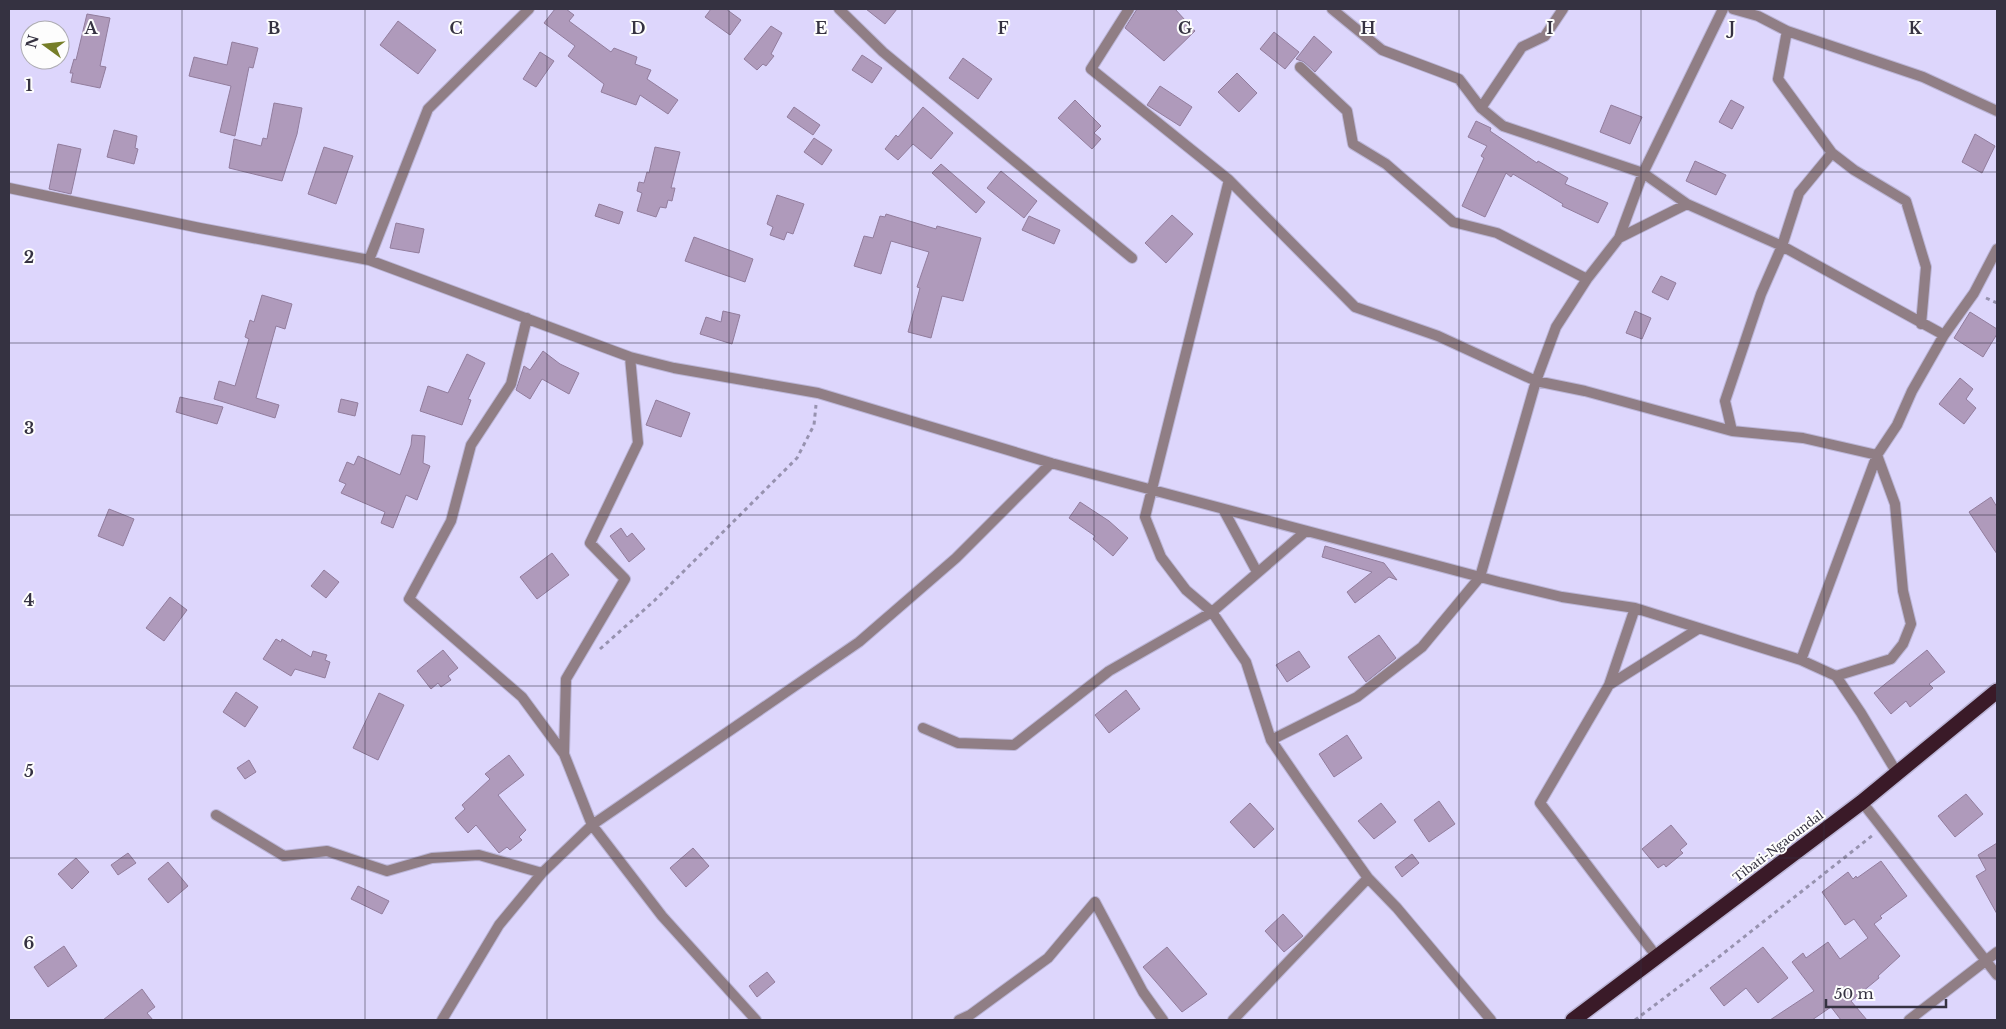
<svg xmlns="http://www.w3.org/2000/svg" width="2006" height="1029" font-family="'Libre Baskerville',serif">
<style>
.building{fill:#af9abb;stroke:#927d9d}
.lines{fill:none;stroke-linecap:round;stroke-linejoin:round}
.street-casing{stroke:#bbb5d7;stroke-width:12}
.highway-casing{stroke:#bbb5d7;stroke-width:18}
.path{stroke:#9792af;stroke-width:3;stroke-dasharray:4 4;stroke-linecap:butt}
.street{stroke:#907e85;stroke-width:10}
.highway{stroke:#3a1a28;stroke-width:15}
.grid{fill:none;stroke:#353241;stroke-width:1;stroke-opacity:0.55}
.labels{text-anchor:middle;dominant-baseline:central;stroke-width:4;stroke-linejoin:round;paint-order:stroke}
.street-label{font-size:12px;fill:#353241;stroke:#fdfdfd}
.grid-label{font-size:16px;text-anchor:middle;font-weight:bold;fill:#353241;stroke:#fdfdfd;stroke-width:4;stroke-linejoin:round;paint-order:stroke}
</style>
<rect width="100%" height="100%" fill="#ddd6fc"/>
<path class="building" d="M555,9h11l8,6 -5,6 42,31 3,-4 23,9 -2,7 16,6 -4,9 31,21 -10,14 -28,-19 -4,10 -35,-13 3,-8 -36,-28 7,-10 -31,-23z
M711,9h15l15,11 -11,15 -25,-18z
M866,9h31l-12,15z
M1137,9h38l20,22 -31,30 -39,-33z
M87,14l23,4 -10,48 6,1 -6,21 -29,-6 2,-9h-3l4,-14 2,1z
M398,21l38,29 -18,24 -38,-29z
M771,26l11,7 -11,21 3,2 -8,10 -3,-2 -6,6 -13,-11z
M1274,32l25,20 -14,17 -25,-20z
M1314,36l18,16 -17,20 -11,-10 -8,-3z
M232,42l26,6 -5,20 -4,-1 -14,69 -15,-4 11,-46 -42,-10 5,-19 33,8z
M540,52l14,9 -18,26 -13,-8z
M862,55l20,13 -10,15 -20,-13z
M963,58l29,21 -14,20 -29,-21z
M1237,73l20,20 -18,19 -21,-20z
M1160,86l32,21 -12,19 -33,-21z
M1075,100l26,26 -7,7 7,6 -9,10 -34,-31z
M1731,100l13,7 -12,22 -13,-7z
M274,103l28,5 -5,26 -15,47 -53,-13 5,-29 27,7 2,-8 4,1z
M1611,105l31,12 -12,27 -30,-12z
M794,107l26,18 -7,10 -26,-18z
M923,107l30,26 -22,26 -18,-15 -15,16 -13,-11 11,-14 2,2z
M1476,121l15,7 -1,3 47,32 1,-2 30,17 -3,6 43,19 -10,20 -36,-17 1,-2 -50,-30 -2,3 -5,-4 -21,44 -23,-11 22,-48 -3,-2 6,-10 -19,-9z
M114,130l23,6 -2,12 3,1 -4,15 -27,-7z
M1975,134l20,12 -13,27 -20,-11z
M814,138l18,12 -10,15 -18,-13z
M58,144l23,5 -10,45 -22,-5z
M324,147l29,9 -17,48 -28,-10z
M655,147l25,5 -9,36h4l-3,13 -4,-1 -2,8 -6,-1 -4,10 -19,-6 5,-18 -5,-2 2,-9 5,1 3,-11 2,1z
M1695,161l31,14 -10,20 -30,-14z
M941,164l44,38 -9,11 -44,-40z
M1001,171l36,30 -13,17 -37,-30z
M777,195l27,9 -11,30 -6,-2 -3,8 -14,-5 3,-8 -6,-3z
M599,204l24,8 -4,12 -24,-8z
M886,214l50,15 1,-3 44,12 -18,63 -21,-5 -11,42 -23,-6 12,-44 -3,-1 12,-35 -38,-11 -10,33 -27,-8 10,-30 9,2 7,-22 5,1z
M1172,215l21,19 -27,29 -21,-20z
M1029,216l31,14 -6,14 -32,-14z
M396,223l28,6 -5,24 -29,-5z
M694,237l59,22 -8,23 -60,-21z
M1661,276l15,7 -8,17 -16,-8z
M262,295l30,9 -7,25 -9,-3 -20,72 23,7 -4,13 -61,-19 5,-18 16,5 14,-47 -4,-2 5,-17 4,2z
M723,311l17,4 -8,29 -32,-10 6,-17 15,5z
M1635,311l16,7 -9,21 -16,-6z
M1970,312l27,17v5l-14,23 -29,-19z
M543,351l17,13 19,9 -10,21 -27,-15 -12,20 -14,-9 8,-24 6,4z
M467,354l18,9 -17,36 3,1 -9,25 -42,-14 8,-25 20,7z
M1960,378l13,11 -7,10 10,9 -12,16 -25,-20z
M180,397l43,10 -6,17 -41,-12z
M341,399l17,4 -3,13 -17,-4z
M656,400l34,13 -9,24 -35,-12z
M412,435l13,1 -2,27 7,3 -13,34 -11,-5 -13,33 -12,-5 4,-11 -44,-19 5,-9 -7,-3 8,-19 7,3 4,-9 42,19 11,-30z
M1991,497l6,10v47l-28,-42z
M1080,502l29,19 19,17 -15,18 -20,-17 2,-3 -26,-18z
M109,509l25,10 -11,27 -25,-10z
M621,528l6,9 5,-4 13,16 -16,13 -19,-26z
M1325,546l59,17 13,17 -8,-3 -34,26 -8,-11 25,-20 -50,-15z
M552,553l17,22 -32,24 -17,-22z
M324,570l15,12 -13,16 -15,-12z
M170,597l17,13 -23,31 -18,-13z
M1379,635l17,23 -30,24 -18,-25z
M276,639l5,3 1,-3 29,18 2,-6 14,4 -2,5 5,2 -5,16 -30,-9 -4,7 -28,-17z
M443,650l15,18 -10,8 3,4 -10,7 -3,-4 -7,6 -14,-18z
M1927,650l18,22 -16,12 4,4 -23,19 -4,-6 -15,13 -17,-21z
M1299,651l11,16 -23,15 -11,-17z
M1126,690l14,19 -31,24 -14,-18z
M236,692l22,15 -13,20 -22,-15z
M379,693l25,12 -26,55 -25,-12z
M1347,735l15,23 -28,19 -15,-23z
M509,755l15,20 -26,20 28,35 -7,7 3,3 -12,10 -3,-3 -8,6 -23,-28 -8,8 -13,-15 10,-9 -3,-4 28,-26 -5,-5z
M249,760l7,12 -11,7 -8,-11z
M1966,794l17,20 -28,23 -17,-21z
M1439,801l16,23 -26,18 -15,-22z
M1250,803l24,26 -20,19 -24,-26z
M1381,803l15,19 -22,17 -16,-18z
M1671,825l16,19 -7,6 3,3 -17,14 -2,-3 -6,4 -16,-19z
M1997,843v71l-21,-38 10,-6 -8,-15z
M693,848l16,18 -23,21 -16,-19z
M128,853l8,10 -18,12 -7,-10z
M1412,854l7,9 -17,14 -7,-10z
M76,858l13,14 -17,17 -14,-15z
M1881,861l26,35 -27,20 2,2 -8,6 26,32 -22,20 1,2 -28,23 16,19h-26l-10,-13 -19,13h-42l44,-29 -22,-29 11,-9 3,5 22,-16 12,17 28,-21 -14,-19 -9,6 -23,-33 26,-20 5,7 3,-3 1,2z
M168,862l20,24 -20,17 -20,-24z
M358,886l31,15 -7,13 -31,-15z
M1283,914l20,22 -19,16 -19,-21z
M64,946l13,20 -29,21 -14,-20z
M1167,947l40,47 -25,18 -39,-45z
M1763,947l25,31 -30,25 -12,-15 -22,18 -14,-18z
M767,972l8,10 -18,15 -8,-11z
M142,989l13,18 -8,6 6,7h-50z"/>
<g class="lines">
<defs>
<path id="street" d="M839,9l44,43 249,206
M1129,9l-38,60 138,111 126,127 83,29 98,45 49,10 147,40 71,7 74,17 -76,205
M1332,9l50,41 77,29 22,29 22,18 140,47 44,31 95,42 162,89
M1733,9l25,7 29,15 136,46 74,34
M1787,31l-9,48 54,74 22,17 52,31 20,66 -5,57
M1300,67l47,44 6,33 33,20 67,58 44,11 90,46
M1481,108l41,-61 23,-11 18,-27
M1229,180l-84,337 16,40 25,33 26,22 34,50 25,78 35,51 62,87 29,30 94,112
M9,188l191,40 169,32 261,97 44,11 144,25 233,70 448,119 63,15 73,11 166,52 35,16 25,37 36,60
M1619,238l68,-34
M369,260l59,-151 101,-100
M527,318l-16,66 -40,61 -20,76 -42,78 113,98 42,57
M1732,431l-7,-30 36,-107 21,-48 17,-53 33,-40
M1223,509l34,63
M1635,608l-26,77 -69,118 117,154
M1836,676l55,-17 12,-15 8,-20 -8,-33 -8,-87 -18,-49 20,-30 15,-34 32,-56 30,-42 23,-44
M1609,685l89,-56
M923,728l35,15 56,2 95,-74 103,-59 94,-81
M1271,740l86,-43 65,-50 58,-70 56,-196 20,-54 31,-48 32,-41 24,-65 80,-164
M1862,802l135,173
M216,815l68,41 43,-5 60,20 45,-13 47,-3 63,18
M442,1020l57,-95 43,-52 50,-48 -28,-71 2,-75 59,-100 -35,-36 48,-100 -8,-86
M756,1020l-94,-104 -70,-91 267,-183 97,-84 95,-95
M959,1020l11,-5 78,-57 47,-56 48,90 20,28
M1233,1020l135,-142
M1909,1020l88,-68"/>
<path id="highway" d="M1573,1020l289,-218 135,-111"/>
</defs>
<use href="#street" class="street-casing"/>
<use href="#highway" class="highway-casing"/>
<path class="path" d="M1986,298l11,5
M600,649l54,-48 143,-143 17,-33 2,-20
M1635,1020l85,-64 153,-121"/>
<use href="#street" class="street"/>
<use href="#highway" class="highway"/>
</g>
<path class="grid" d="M182,9v1011M365,9v1011M547,9v1011M729,9v1011M912,9v1011M1094,9v1011M1277,9v1011M1459,9v1011M1641,9v1011M1824,9v1011M9,172h1988M9,343h1988M9,515h1988M9,686h1988M9,858h1988"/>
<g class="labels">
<g class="street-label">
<text transform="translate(1778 846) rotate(-37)">Tibati-Ngaoundal</text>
</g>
</g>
<g class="grid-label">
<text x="91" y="34">A</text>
<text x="274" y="34">B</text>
<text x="456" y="34">C</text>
<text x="638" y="34">D</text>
<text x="821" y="34">E</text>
<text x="1003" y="34">F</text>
<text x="1185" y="34">G</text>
<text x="1368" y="34">H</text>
<text x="1550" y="34">I</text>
<text x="1732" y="34">J</text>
<text x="1915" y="34">K</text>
<text x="29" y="91">1</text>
<text x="29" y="263">2</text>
<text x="29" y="434">3</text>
<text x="29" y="606">4</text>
<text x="29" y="777">5</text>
<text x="29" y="949">6</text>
</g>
<rect width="2006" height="1029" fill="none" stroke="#353241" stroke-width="20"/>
<g transform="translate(45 45) rotate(285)"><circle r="24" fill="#fdfdfd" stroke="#adacb2"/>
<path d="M0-4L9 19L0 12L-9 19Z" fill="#767e29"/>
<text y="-8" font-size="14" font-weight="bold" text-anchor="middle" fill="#353241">N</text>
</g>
<path d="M1826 999v8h120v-8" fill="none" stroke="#353241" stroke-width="2.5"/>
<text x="1834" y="999" font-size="15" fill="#353241" stroke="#fdfdfd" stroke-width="4" paint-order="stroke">50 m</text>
</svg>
